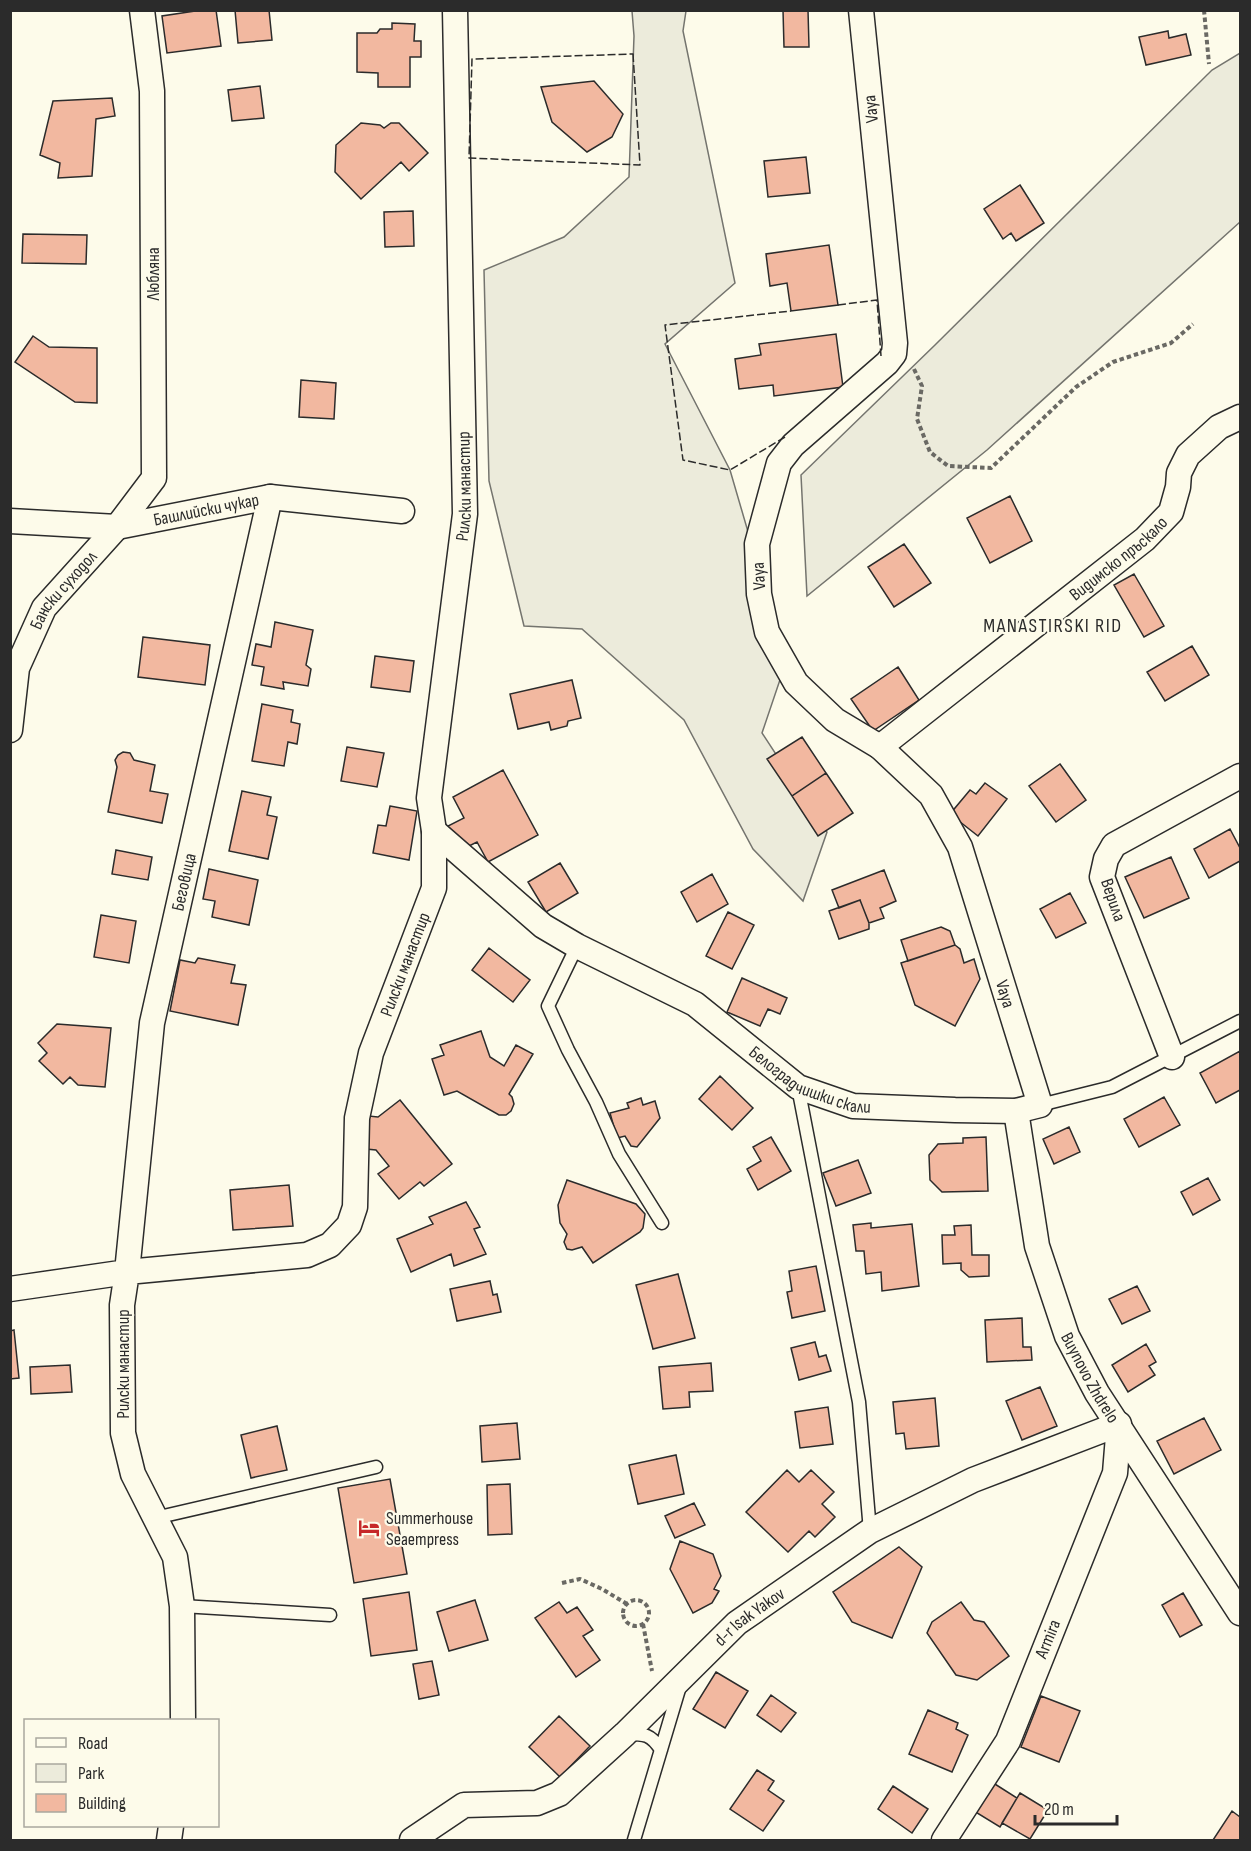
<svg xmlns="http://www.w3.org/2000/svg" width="1251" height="1851" font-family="'Sofia Sans Condensed',sans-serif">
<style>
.green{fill:#ecebdb;stroke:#74746e;stroke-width:1.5}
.building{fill:#f2b8a0;stroke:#2b2b2b;stroke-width:1.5}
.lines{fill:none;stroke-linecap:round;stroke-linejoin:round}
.service-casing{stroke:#2b2b2b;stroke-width:15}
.minor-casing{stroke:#2b2b2b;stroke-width:27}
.path{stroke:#6a6964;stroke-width:4;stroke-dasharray:4.5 3;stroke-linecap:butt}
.service{stroke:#fdfbea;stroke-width:12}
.minor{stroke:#fdfbea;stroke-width:24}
.fence{stroke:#2b2b2b;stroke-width:1.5;stroke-dasharray:8 3;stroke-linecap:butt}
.labels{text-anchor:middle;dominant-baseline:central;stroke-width:4.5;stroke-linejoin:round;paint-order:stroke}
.street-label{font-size:18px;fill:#2b2b2b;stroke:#fdfbea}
.poi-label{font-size:18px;fill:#2b2b2b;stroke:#fdfbea;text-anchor:start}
.neighbourhood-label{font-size:20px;letter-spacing:1.5px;fill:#2b2b2b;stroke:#fdfbea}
</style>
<rect width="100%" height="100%" fill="#fdfbea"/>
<path class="green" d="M632,11h54l-3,20 52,252 -70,61 65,126 56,192 -24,71 65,99 -24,69 -50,-52 -69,-129 -102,-91 -58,-3 -35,-145 -5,-211 80,-33 65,-60 5,-141z
M1240,53v169l-253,228 -180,146 -6,-121 134,-130 277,-275z"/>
<path class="building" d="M202,10h14l5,36 -54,7 -5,-37z
M235,10h34l3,30 -34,3z
M783,10h25l1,37h-25z
M392,23l23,1 -1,17h7v16h-11v30h-32v-14l-21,-1v-39h20l3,-4h12z
M1168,31l1,7 17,-4 5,21 -45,10 -7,-28z
M594,81l29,33 -11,23 -25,15 -35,-30 -11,-35z
M260,86l4,32 -32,3 -4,-31z
M112,98l3,18 -19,3 -4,57 -34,2 2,-15 -20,-8 13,-54z
M361,123l19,2 4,3 7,-5h8l29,30 -19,18 -8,-9 -40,37 -26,-27 1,-27z
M806,157l4,36 -42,4 -4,-36z
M1020,185l24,38 -28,18 -5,-8 -8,6 -19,-30z
M413,211l1,35 -29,1 -1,-35z
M23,234l64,1 -1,29 -64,-1z
M829,245l9,60 -47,6 -4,-28 -17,3 -4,-32z
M836,334l7,53 -69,9 -1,-11 -34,4 -4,-30 26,-4 -2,-11z
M33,336l16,11 48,1v55l-22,-1 -60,-40z
M301,380l35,3 -2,36 -35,-2z
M1010,496l22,45 -42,22 -23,-45z
M904,544l27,39 -37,24 -26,-40z
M1134,574l30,52 -20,11 -30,-52z
M275,622l38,8 -7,35 5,4 -3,17 -25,-4 1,7 -23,-4 3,-18 -12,-2 4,-21 15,3z
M143,637l67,8 -5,40 -67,-8z
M1192,646l17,29 -44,26 -18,-29z
M375,656l39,5 -4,31 -39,-5z
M898,667l21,33 -46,31 -22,-32z
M572,680l9,38 -13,3 -1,5 -16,4 -2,-8 -31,7 -8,-35z
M262,704l31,6 -2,12 9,2 -3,20 -9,-2 -4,24 -32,-5z
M802,737l24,36 -34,23 -25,-37z
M347,747l37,6 -7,34 -36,-6z
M123,752l7,1 4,7 21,5 -5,26 18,3 -6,29 -54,-11 9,-45 -2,-7 3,-5z
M1060,764l26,36 -30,22 -27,-36z
M503,770l35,65 -50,27 -11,-20 -18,9 -13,-24 18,-9 -11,-21z
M826,773l27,40 -35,23 -26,-40z
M985,783l22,16 -29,37 -28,-22 20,-24 6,4z
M242,791l29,6 -4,18 10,2 -9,42 -39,-8z
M390,806l27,5 -8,49 -36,-7 5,-28 8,1z
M1230,829l10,19v13l-31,17 -15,-29z
M116,850l36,7 -4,23 -36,-6z
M1171,857l18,41 -45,20 -19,-41z
M560,863l18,30 -32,19 -18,-30z
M209,869l49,11 -9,45 -37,-8 3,-16 -12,-2z
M884,870l12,31 -16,7 4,10 -15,5 -9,-23 -21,8 -7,-18z
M712,874l16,30 -31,18 -16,-30z
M1070,893l16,30 -30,15 -16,-29z
M860,900l9,23v6l-30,10 -10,-28z
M728,912l26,13 -22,44 -26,-13z
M101,915l35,6 -7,42 -35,-6z
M941,927l9,4 5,14 -47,16 -7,-21z
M955,945l5,4 4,14 10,-4 6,20 -25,47 -40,-21 -14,-42z
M489,948l41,32 -17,22 -41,-32z
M198,958l37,7 -4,18 15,2 -8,40 -68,-14 10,-51 15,3z
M742,978l45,20 -7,16 -12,-5 -8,17 -33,-14z
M57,1024l54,4 -6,59 -27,-2 -8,-8 -7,7 -24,-23 8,-8 -9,-10z
M481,1031l9,26 14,9 12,-21 17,9 -24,40 3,3 2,7 -3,7 -5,4h-7l-42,-24 -13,4 -12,-36 12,-4 -4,-10z
M1240,1051v39l-24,13 -16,-30z
M720,1076l33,32 -21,22 -33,-31z
M1164,1097l16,28 -41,22 -15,-28z
M641,1098l2,7 12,-4 5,17 -23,29 -6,-1 -6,-10 -8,2 -7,-25 19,-5 -2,-5z
M400,1100l52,64 -28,22 -4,-4 -21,17 -21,-25 11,-8 -13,-16 -10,-1 3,-33 9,1z
M1069,1127l11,25 -26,12 -11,-25z
M771,1137l20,34 -33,19 -11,-21 14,-8 -8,-14z
M986,1137l2,54 -46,1 -12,-12 -1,-25 9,-11 25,-1v-5z
M858,1160l13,33 -35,13 -13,-33z
M1208,1178l12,22 -27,15 -12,-23z
M567,1180l69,24 9,10 -2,14 -3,4 -47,31 -11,-16 -10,3 -5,-1 -3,-7 3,-8 -7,-11 -2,-18z
M289,1185l4,41 -60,4 -3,-40z
M466,1202l14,25 -6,2 12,25 -32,12 -3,-12 -40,18 -14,-33 36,-15 -4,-7z
M871,1223v5l41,-4 7,62 -37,5 -1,-19 -15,2 -2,-23h-8l-3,-26z
M971,1225l1,30h17v21l-20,1 -8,-7v-7l-18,1 -1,-29h13l-1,-9z
M816,1266l9,45 -33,7 -5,-26 5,-1 -3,-20z
M678,1274l17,64 -42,11 -17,-64z
M490,1281l3,14 4,-1 4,18 -44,9 -7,-32z
M1137,1286l13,25 -28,13 -13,-25z
M1022,1318l1,29h8l1,13 -45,2 -2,-42z
M14,1330l5,48 -9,1v-48z
M815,1342l4,15 7,-2 5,16 -32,9 -8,-32z
M1146,1344l10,18 -7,4 6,9 -27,17 -16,-27z
M711,1363l2,28 -24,1 1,15 -27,2 -4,-42z
M70,1365l2,27 -41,2 -1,-27z
M1040,1387l17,39 -35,14 -16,-39z
M935,1398l4,48 -33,3 -2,-16 -8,1 -3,-32z
M828,1407l5,37 -33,4 -5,-36z
M1204,1418l17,32 -47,24 -17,-33z
M517,1423l3,36 -38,3 -2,-36z
M277,1426l10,44 -36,8 -10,-43z
M676,1455l8,39 -46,10 -9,-39z
M787,1470l12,12 12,-12 23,22 -12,12 13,13 -20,20 -6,-6 -21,21 -42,-40z
M390,1479l17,95 -53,9 -16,-95z
M510,1484l2,50 -24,1 -1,-50z
M694,1503l11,22 -30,13 -10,-22z
M680,1541l33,13 8,22 -7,13 5,2 -7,12 -19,10 -23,-44z
M899,1547l23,20 -30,71 -40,-16 -19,-30z
M409,1592l8,58 -46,6 -8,-57z
M1183,1593l19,32 -22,12 -18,-32z
M475,1600l13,40 -39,11 -12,-39z
M559,1602l8,11 10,-6 16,23 -10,6 17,24 -24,17 -41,-59z
M961,1602l13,18 10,2 25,34 -32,24 -21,-5 -29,-42 5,-11z
M432,1661l7,34 -20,4 -6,-35z
M716,1672l32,19 -23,37 -32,-19z
M771,1695l25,18 -15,19 -24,-17z
M1041,1696l39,15 -21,51 -38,-15z
M928,1710l30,13 -2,6 12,6 -16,37 -43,-18z
M559,1716l31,30 -30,31 -31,-30z
M757,1770l17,11 -6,9 16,11 -21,30 -33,-22z
M987,1779l30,19 -17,29 -31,-19z
M893,1786l35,23 -16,24 -34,-24z
M1020,1793l28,17 -18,29 -28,-16z
M1232,1811l8,6v23h-27z"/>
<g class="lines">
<defs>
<path id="service" d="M577,946l-29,60 20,44 28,52 23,52 43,69
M798,1087l61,315 11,129
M1040,1105l72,-18 128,-66
M155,1518l221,-51
M182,1606l148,9
M626,1734c19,0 25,0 35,16
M634,1840l46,-154"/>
<g id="minor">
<path id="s1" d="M10,521l107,6 153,-30 132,14"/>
<path id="s2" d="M10,730l7,-62 27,-60 73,-81 37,-49 -2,-387 -10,-81"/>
<path id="s3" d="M880,747l265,-208 26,-27 7,-25 1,-14 9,-18 31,-28 21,-10"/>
<path id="s4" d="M434,831l109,95 34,20 118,58 103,83 55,19 102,4 61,1 24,-6 -80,-258 -29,-52 -51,-48 -45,-27 -39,-37 -29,-51 -8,-38 -2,-50 22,-81 14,-18 94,-82 7,-9 1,-11 -34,-333"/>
<path d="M1172,1057l-70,-180 4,-18 8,-14 126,-69"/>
<path id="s5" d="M1016,1111l21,135 30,90 30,57 143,220"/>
<path id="s6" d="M10,1289l117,-17 25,-249 118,-526"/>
<path id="s7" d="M183,1720l-1,-114 -7,-49 -42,-83 -10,-41 -1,-128 5,-33 180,-17 23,-10 19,-20 6,-18 2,-89 14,-65 63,-165v-57l-5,-33 36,-284 -10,-504"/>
<path d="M169,1840l2,-14"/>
<path id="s8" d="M412,1840l52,-35 73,-2 22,-9 66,-60 112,-111 133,-92 103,-51 146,-56 -4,49 -107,268 -64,99"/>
</g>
</defs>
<use href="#service" class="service-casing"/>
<use href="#minor" class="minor-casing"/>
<path class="path" d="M1204,10l5,54
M914,369l8,17 -5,33 13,33 18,14 43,2 85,-81 37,-25 58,-19 22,-19
M562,1583l18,-4 22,10 25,15
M623 1613a13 13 0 1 1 26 0a13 13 0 1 1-26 0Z
M643,1624l9,47"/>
<use href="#service" class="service"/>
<use href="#minor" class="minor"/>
<path class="fence" d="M633,54l7,111 -171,-7 3,-99z
M838,305l39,-5 4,56
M785,437l-55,33 -47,-10 -18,-135 126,-14"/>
</g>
<defs>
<symbol id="hotel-bare" viewBox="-9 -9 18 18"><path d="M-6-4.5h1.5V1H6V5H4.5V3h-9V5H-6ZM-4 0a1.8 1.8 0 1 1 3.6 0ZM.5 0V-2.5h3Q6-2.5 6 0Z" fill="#c62828" stroke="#fdfbea" stroke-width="2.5" paint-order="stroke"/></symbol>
</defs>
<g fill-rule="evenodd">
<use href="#hotel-bare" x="354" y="1513" width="30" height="30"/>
</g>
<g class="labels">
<g class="street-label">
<text transform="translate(871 109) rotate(-96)">Vaya</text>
<text transform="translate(153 274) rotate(-90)">Любляна</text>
<text stroke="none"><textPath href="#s7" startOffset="1449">Рилски манастир</textPath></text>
<text stroke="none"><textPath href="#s1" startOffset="198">Башлийски чукар</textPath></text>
<text stroke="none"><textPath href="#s3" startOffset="304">Видимско пръскало</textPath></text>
<text transform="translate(759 576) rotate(-93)">Vaya</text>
<text stroke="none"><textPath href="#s2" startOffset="154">Бански суходол</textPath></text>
<text stroke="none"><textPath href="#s6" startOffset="513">Беговица</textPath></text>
<text transform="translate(1113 900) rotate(71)">Верила</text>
<text stroke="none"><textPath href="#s7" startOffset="963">Рилски манастир</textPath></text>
<text transform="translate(1005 994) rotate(73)">Vaya</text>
<text stroke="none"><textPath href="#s4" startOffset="456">Белоградчишки скали</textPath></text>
<text transform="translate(123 1364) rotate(-90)">Рилски манастир</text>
<text stroke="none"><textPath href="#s5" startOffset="279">Buynovo Zhdrelo</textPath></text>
<text stroke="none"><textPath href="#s8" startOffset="420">d-r Isak Yakov</textPath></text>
<text transform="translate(1048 1639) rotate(-68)">Armira</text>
</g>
<g class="poi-label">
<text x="386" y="1518">Summerhouse<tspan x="386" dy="21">Seaempress</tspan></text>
</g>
<g class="neighbourhood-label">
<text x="1053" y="626">MANASTIRSKI RID</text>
</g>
</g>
<rect width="1251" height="1851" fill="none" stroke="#2b2b2b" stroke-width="24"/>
<rect x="24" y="1719" width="195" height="108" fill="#fdfbea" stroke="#a9a89e" stroke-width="1.5"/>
<rect x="36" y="1738" width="30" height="9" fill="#fdfbea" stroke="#a9a89e" stroke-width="1.5"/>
<text x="78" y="1749" font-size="18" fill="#2b2b2b">Road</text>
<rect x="36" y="1764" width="30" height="18" fill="#ecebdb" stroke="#a9a89e" stroke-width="1.5"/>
<text x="78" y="1779" font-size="18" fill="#2b2b2b">Park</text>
<rect x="36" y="1794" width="30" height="18" fill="#f2b8a0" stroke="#a9a89e" stroke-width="1.5"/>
<text x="78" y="1809" font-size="18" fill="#2b2b2b">Building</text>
<path d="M1035 1815v9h82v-9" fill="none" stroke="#2b2b2b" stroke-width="3"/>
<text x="1044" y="1815" font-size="18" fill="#2b2b2b" stroke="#fdfbea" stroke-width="4.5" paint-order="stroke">20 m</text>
</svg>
